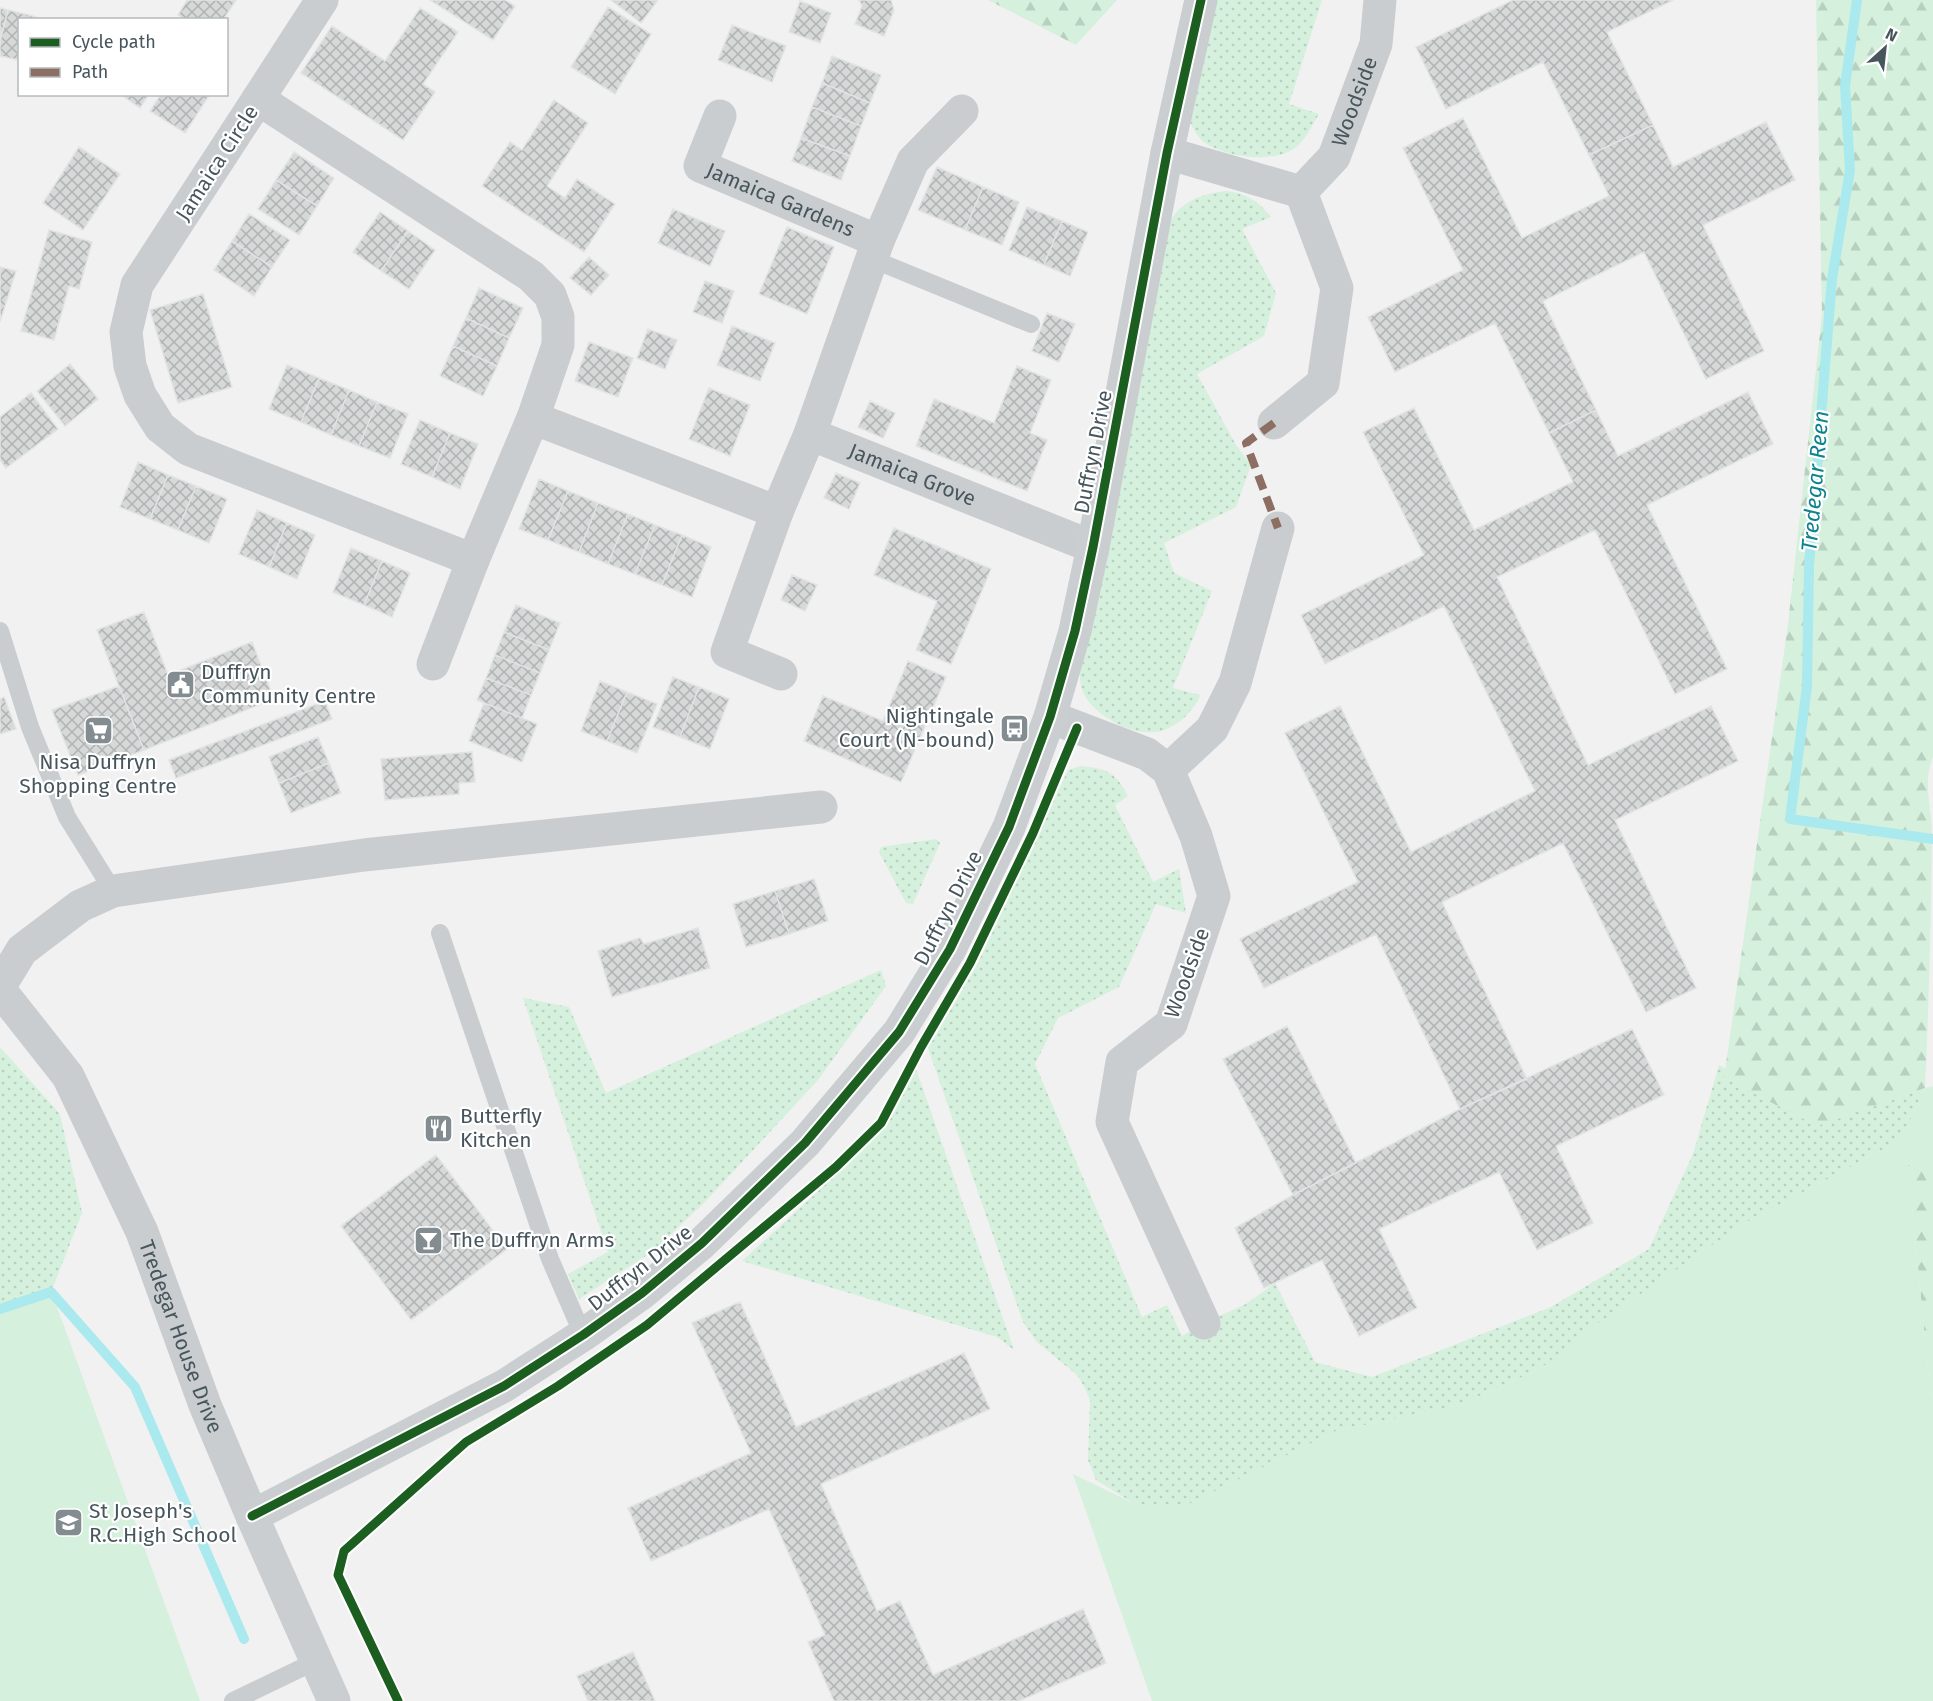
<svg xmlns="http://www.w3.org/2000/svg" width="1933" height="1701" font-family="'Fira Sans',sans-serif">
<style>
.grass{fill:url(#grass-dots)}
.forest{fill:url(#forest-firs)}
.park{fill:#d5f0dc}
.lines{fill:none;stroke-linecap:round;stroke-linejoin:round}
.stream{stroke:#aae9ee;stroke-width:10}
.building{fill:url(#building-cross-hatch);stroke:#e2e3e4;stroke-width:1.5}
.lane{stroke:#cacdcf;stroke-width:18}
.street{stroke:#cacdcf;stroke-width:33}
.secondary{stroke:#caced1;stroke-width:33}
.quiet{stroke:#8d6e63;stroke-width:8;stroke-dasharray:15 8;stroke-linecap:butt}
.cycleway-casing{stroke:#fff;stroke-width:13}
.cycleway{stroke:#1b5e20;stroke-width:9}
.labels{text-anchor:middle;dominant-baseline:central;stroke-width:4.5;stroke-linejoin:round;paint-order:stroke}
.street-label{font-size:21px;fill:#47565d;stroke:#fff}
.poi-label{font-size:21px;fill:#47565d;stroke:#fff;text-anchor:start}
.water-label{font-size:22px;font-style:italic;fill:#0c838e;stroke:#fff}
</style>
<defs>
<pattern id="grass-dots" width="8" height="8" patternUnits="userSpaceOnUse" patternTransform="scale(1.5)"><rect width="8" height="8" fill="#d5f0dc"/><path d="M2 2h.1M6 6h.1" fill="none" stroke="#b8d0bf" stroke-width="1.8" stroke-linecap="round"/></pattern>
<pattern id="forest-firs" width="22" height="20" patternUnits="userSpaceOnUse" patternTransform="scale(1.5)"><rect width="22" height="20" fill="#d5f0dc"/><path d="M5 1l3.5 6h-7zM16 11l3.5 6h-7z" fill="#b8d0bf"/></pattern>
<pattern id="building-cross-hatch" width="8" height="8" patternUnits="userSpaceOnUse" patternTransform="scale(1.5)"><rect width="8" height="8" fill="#d7d9d9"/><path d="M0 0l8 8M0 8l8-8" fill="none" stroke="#b0b3b3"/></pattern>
</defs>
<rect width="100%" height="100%" fill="#f1f1f1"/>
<path class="grass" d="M1214,0h108l-33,104 30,10c-7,11 -13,26 -24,34 -22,16 -68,9 -90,-5 -7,-5 -12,-15 -16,-23z
M1226,191c20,3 32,9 45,26l-29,12 34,64 -12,43 -67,38 39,71 15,20 -15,42 -72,36 10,30 38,18 -39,97 28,7c-8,15 -20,29 -37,35 -27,10 -72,-14 -82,-40 -2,-6 -2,-13 -3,-19l89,-446c12,-24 33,-31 58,-34z
M1081,766c27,3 34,6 47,30l-13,9 38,77 26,-13 7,44 -30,-9 -37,83 -61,31 -23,46 107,253 25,-12 15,31 22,-13 42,-19 29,-21 40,79 57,15 179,-70 98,-58 44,-95 26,-89 98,61 108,-38 -24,52 -156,83 -129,88 -76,58 -81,36 -123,26 -147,73h-54l-39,-24 -8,-20 2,-60 -5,-12 -8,-13 -40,-33 -14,-20 -95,-274 50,-85 90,-193z
M936,839l4,4 -27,61 -7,-1 -27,-51 2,-5z
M881,970l5,16 -68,94 -114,123 -52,49 -73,47 -11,-25 40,-22 -85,-254 46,9 37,86z
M0,1047l60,67 22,99 -31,79 -51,17z
M915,1066l99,284 -17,-13 -255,-76 120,-110 19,-20z"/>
<path class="forest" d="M988,0h129l-41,45z
M1816,0h117v757c-11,25 -1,51 -1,77 -1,85 -3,170 -7,254l-108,38 -93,-48 64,-454 34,-310z
M1933,1163v237l-4,-20 -21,-215z"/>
<path class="park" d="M1933,1086v77l-25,2 21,215 4,20v301h-781l-79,-227 62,30h54l147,-73 123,-26 81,-36 55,-44 150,-102 156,-83 24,-52z
M51,1292l13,34 136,375h-200v-392z"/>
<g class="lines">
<path class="stream" d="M1857,0l-12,86 5,84 -18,109 -23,287 -2,120 -17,133 143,20
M0,1309l51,-17 84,95 109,252"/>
</g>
<path class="building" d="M187,0h49l-13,20h-38l-7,-5z
M430,0h75l10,6 -22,34z
M611,0h47l-17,23z
M859,0h32l3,10 -10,26 -29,-12 7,-18z
M1513,0h160l-66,32 46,93 -64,30 -46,-93 -97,47 -30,-62z
M800,1l31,12 -11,30 -31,-11z
M608,7l43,27 -36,60 -44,-27z
M0,8l8,2 -8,31z
M420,8l38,24 -35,52 12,8 -32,48 -102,-67 31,-47 53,35z
M8,10l21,5 -1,5h-8l-2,40 -18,-4v-15z
M29,15l17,5h-18z
M732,25l54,21 -14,36 -54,-22z
M832,56l49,19 -11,28 -48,-20z
M822,83l48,20 -9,23 -49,-19z
M120,94h29l-9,14z
M161,94h49l-25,39 -35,-22z
M554,100l34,23 -41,63 18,12 12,-19 38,25 -31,48 -102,-66 28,-44 12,8z
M812,107l49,19 -11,30 -49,-18z
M1463,118l59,120 87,-42 -20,-41 64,-30 20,42 93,-45 29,58 -92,45 61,126 -58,28 -62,-127 -101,49 53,109 -47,23 -54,-110 -100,49 -27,-55 95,-47 -60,-122z
M801,138l49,18 -9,24 -49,-19z
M79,147l41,27 -37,56 -40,-27z
M294,152l40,26 -17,28 -41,-26z
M937,167l46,20 -18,43 -47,-20z
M276,180l41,26 -18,29 -41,-26z
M983,187l36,15 -17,43 -37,-15z
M1027,207l35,14 -18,44 -35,-15z
M673,209l52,22 -15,35 -52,-23z
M380,212l28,19 -27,40 -28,-19z
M249,214l41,26 -18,27 -40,-26z
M1062,221l26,11 -18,44 -26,-11z
M787,227l47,20 -27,67 -48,-20z
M49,230l43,12 -13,47 -10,-3 -15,54 -33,-9z
M408,231l27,19 -26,39 -28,-18z
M232,241l40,26 -18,29 -40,-26z
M589,257l20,18 -18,20 -21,-17z
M0,267l16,4 -16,51z
M705,281l29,10 -12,32 -29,-11z
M479,288l44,20 -14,30 -43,-20z
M203,294l29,93 -54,16 -28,-93z
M1047,313l28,11 -16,38 -27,-11z
M466,318l43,20 -12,28 -44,-20z
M732,326l43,17 -15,38 -43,-16z
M648,329l29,11 -12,29 -28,-11z
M589,342l44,16 -15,39 -43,-16z
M453,346l44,20 -14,30 -43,-20z
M70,364l28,35 -33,27 -28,-35z
M287,365l32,13 -18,44 -32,-13z
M1017,366l34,14 -21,53 17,7 -20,51 -111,-45 18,-47 60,24z
M319,378l30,12 -18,45 -30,-13z
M709,388l41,17 -20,51 -41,-17z
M349,390l28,12 -18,44 -28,-11z
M1748,392l25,52 -126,61 80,164 -52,25 -80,-164 -98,47 91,188 123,-59 27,55 -123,59 81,168 -50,24 -83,-169 -121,59 85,177 -67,30 -84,-175 -112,54 -24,-49 118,-57 -73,-149 55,-27 71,146 124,-61 -91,-185 -119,58 -24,-49 123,-60 -61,-123 51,-24 60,122 99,-48 -24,-49 47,-23 22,46z
M31,393l27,36 -52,39 -6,-8v-43z
M870,401l25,12 -12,25 -25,-11z
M377,402l31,12 -18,44 -31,-12z
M420,420l30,13 -18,44 -31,-13z
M450,433l28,11 -18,45 -28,-12z
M138,462l30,13 -18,44 -30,-12z
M836,473l24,10 -11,26 -25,-11z
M168,475l28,11 -18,44 -28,-11z
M539,479l29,12 -20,49 -29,-11z
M196,486l31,13 -18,44 -31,-13z
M568,491l30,12 -19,49 -31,-12z
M598,503l30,11 -20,50 -29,-12z
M257,510l30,13 -18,44 -30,-13z
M628,514l27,11 -20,49 -27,-10z
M287,523l28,12 -18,44 -28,-12z
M655,525l27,10 -20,50 -27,-11z
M894,528l97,41 -40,95 -35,-14 21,-49 -63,-26z
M682,535l29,12 -19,50 -30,-12z
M351,548l31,13 -18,44 -31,-13z
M382,561l28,12 -18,44 -28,-12z
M792,575l25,10 -12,26 -24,-11z
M516,605l44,18 -11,27 -45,-18z
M144,612l24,63 84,-33 22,57 -130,51 -47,-120z
M504,632l45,18 -9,23 -45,-18z
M495,655l45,18 -9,22 -45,-17z
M908,661l38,16 -45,105 -97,-41 19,-45 60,25z
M673,677l26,10 -19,50 -27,-10z
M486,678l45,17 -9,23 -45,-18z
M600,681l27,11 -20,49 -26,-10z
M119,686l25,64 -66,25 -26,-65z
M699,687l30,12 -19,50 -30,-12z
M627,692l30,12 -20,49 -30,-12z
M4,697l12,32 -16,5v-35z
M325,701l7,18 -156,59 -7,-18z
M484,703l53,21 -15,38 -53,-21z
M318,737l11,26 -50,20 -10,-26z
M472,752l3,30 -16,1v11l-74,6 -4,-41z
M329,763l12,30 -50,20 -12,-30z
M814,879l14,42 -39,13 -14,-43z
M775,891l14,43 -43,13 -13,-43z
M698,928l12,40 -98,29 -14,-46 42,-13 4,6z
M1287,1026l69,137 -63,32 -70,-136z
M1632,1029l32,66 -108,51 37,77 -56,27 -38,-78 -120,57 38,79 -58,28 -37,-76 -58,28 -29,-60 58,-33 167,-86z
M436,1155l71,94 -96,71 -70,-94z
M740,1302l56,125 168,-74 26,56 -169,75 56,127 23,-10 33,74 150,-66 23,54 -87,38h-185l-26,-59 17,-7 -56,-126 -118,52 -23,-53 123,-55 -59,-130z
M633,1652l22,49h-67l-11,-25z"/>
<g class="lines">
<path class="lane" d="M872,259l159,65
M0,631l30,96 37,90 46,74
M440,933l110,326 33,76
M233,1701l83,-40"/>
<g class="street">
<path d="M258,99l273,177 19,19 8,22v28l-25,73 -60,142 -285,-111 -28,-22 -20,-32 -10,-29 -4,-34 11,-47z"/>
<path d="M258,99l64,-99"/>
<path id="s1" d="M720,116l-20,50 178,75"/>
<path d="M1167,153l134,39"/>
<path d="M533,418l244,94"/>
<path id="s2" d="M1274,423l49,-40 14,-95 -36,-96 33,-35 42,-113 4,-44"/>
<path id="s3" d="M810,434l283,113"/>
<path d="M433,664l40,-104"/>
<path d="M781,674l-54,-22 50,-140 33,-78 68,-193 35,-80 49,-50"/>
<path d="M1050,717l97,37 21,16 28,66 18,60 -43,128 -49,38 -10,60 92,201"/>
<path d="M1168,770l44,-41 23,-46 43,-155"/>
<path d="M0,986l22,-36 58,-44 33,-15 251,-36 457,-48"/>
<path id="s4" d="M0,990l68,86 74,156 63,173 47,111"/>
</g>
<path class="secondary" d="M334,1701l-82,-185 252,-130 79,-51 59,-42 60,-50 103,-100 94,-111 51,-83 59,-122 41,-110 25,-86 18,-84 74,-394 34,-153"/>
<path class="quiet" d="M1274,423l-28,20 32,85"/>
<defs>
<path id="cycleway" d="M252,1516l252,-130 79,-51 59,-42 60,-50 103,-100 94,-111 51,-83 59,-122 41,-110 25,-86 18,-84 74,-394 34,-153
M398,1701l-60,-126 6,-24 122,-109 92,-56 89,-61 189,-158 45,-44 40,-76 49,-84 63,-130 44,-105"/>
</defs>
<use href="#cycleway" class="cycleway-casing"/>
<use href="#cycleway" class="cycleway"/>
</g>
<defs>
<symbol id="civic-square" viewBox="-11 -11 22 22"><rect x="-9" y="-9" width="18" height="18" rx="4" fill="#828c91" stroke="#fff"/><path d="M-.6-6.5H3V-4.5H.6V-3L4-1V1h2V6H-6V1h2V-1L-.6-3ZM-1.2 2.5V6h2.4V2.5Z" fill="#fff"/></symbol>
<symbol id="bus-square" viewBox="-11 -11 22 22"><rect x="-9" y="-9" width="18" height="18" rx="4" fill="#828c91" stroke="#fff"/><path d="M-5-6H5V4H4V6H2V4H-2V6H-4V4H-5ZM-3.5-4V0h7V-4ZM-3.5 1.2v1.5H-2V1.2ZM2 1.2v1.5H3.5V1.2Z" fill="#fff"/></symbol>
<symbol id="supermarket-square" viewBox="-11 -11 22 22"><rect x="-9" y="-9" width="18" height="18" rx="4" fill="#828c91" stroke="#fff"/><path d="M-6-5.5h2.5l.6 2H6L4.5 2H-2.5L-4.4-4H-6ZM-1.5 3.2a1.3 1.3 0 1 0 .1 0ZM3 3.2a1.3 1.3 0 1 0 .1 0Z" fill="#fff"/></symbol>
<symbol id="restaurant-square" viewBox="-11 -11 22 22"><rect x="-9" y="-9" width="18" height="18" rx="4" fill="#828c91" stroke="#fff"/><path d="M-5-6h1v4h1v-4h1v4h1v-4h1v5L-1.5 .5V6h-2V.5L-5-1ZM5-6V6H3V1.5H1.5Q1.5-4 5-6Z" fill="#fff"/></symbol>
<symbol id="bar-square" viewBox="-11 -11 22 22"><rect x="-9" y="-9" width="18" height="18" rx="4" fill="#828c91" stroke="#fff"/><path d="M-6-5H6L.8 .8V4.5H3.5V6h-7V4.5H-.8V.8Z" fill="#fff"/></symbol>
<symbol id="school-square" viewBox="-11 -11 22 22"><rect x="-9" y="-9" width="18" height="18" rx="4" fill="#828c91" stroke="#fff"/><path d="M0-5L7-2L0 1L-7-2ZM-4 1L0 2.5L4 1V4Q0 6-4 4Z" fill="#fff"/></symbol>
</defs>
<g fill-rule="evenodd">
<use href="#civic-square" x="164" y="668" width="33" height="33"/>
<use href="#bus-square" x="998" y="712" width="33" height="33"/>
<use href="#supermarket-square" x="82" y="714" width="33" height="33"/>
<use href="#restaurant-square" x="422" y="1112" width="33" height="33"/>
<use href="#bar-square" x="412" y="1224" width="33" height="33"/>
<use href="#school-square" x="52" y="1506" width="33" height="33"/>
</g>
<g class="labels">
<g class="street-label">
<text stroke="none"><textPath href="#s2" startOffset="369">Woodside</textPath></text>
<text transform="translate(217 163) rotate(-57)">Jamaica Circle</text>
<text stroke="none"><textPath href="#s1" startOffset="141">Jamaica Gardens</textPath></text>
<text transform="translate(1093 452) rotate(-79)">Duffryn Drive</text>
<text stroke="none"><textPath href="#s3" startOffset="110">Jamaica Grove</textPath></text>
<text transform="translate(948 908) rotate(-63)">Duffryn Drive</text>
<text transform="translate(1187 973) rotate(-70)">Woodside</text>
<text transform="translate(640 1268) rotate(-38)">Duffryn Drive</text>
<text stroke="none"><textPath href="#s4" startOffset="394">Tredegar House Drive</textPath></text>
</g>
<g class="poi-label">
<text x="201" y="672">Duffryn<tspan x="201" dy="24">Community Centre</tspan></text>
<text x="994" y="716" text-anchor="end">Nightingale<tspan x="994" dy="24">Court (N-bound)</tspan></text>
<text x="98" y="762" text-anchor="middle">Nisa Duffryn<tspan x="98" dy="24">Shopping Centre</tspan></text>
<text x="460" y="1116">Butterfly<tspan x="460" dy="24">Kitchen</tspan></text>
<text x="450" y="1240">The Duffryn Arms</text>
<text x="89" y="1511">St Joseph's<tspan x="89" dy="24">R.C.High School</tspan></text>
</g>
<g class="water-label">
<text transform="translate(1815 481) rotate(-85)">Tredegar Reen</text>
</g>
</g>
<rect x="18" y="18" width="210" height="78" fill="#ffffff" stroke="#b5bbbe" stroke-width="1.5"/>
<rect x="30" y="38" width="30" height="9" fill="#1b5e20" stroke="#b5bbbe" stroke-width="1.5"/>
<text x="72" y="48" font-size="18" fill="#47565d">Cycle path</text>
<rect x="30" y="68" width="30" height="9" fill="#8d6e63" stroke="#b5bbbe" stroke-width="1.5"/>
<text x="72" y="78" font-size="18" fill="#47565d">Path</text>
<g transform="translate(1885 48) rotate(27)" stroke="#ffffff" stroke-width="4.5" paint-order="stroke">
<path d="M0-4.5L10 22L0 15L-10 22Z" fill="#47565d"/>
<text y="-9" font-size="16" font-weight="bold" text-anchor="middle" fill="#47565d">N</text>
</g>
</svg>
